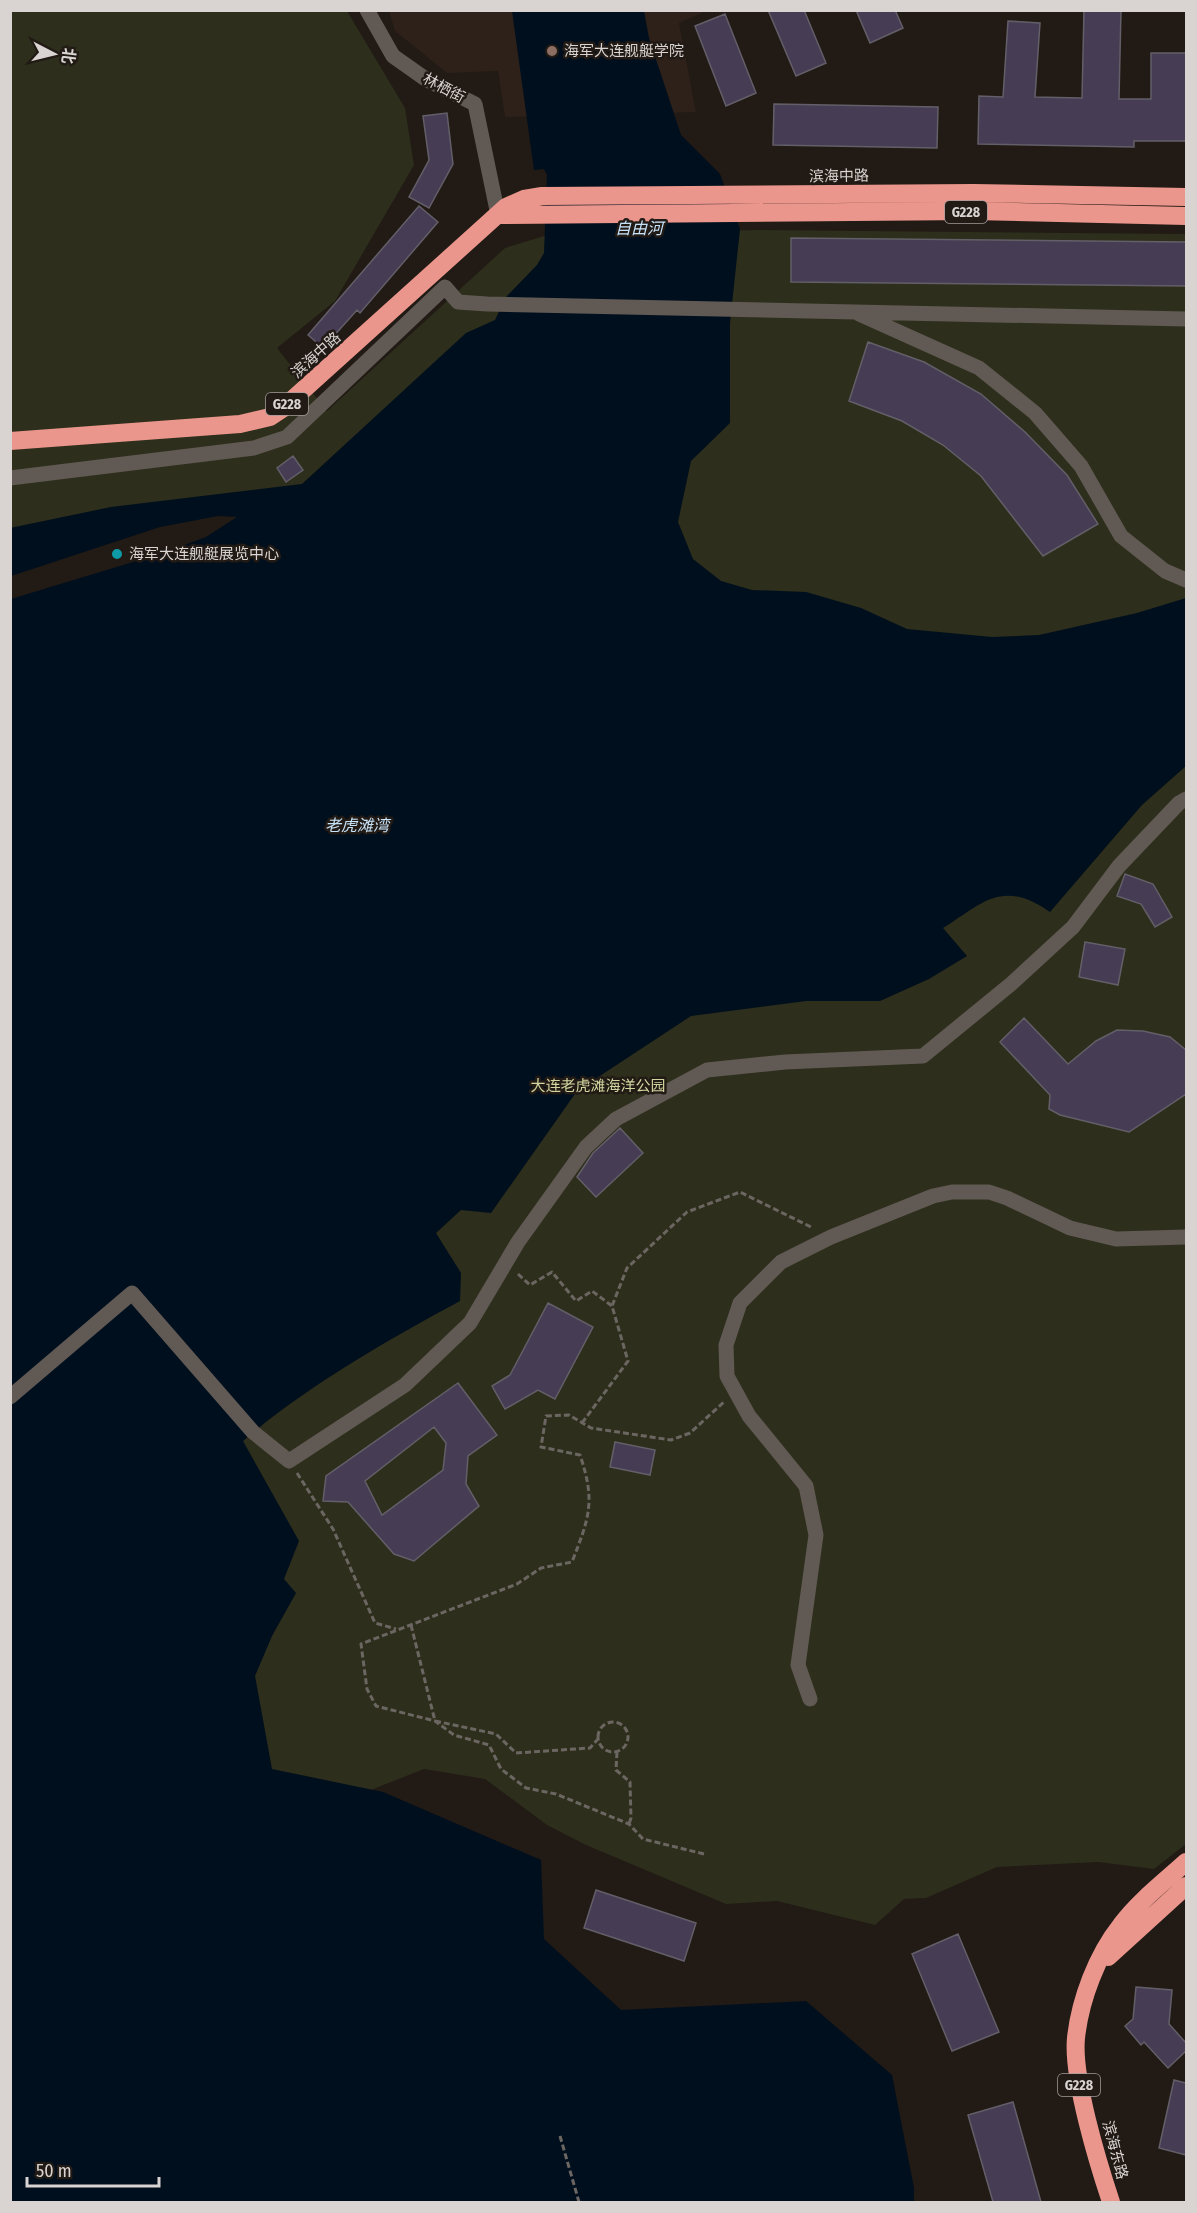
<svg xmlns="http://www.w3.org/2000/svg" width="1197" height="2213" font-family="'Fira Sans Condensed','Noto Sans SC',sans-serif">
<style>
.built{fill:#2e211a}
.green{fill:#2d2e1b}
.water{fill:#000f1d}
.pier{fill:#211a15}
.building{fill:#463c54;stroke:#635f68;stroke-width:1.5;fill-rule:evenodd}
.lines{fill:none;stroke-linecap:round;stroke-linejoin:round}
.path{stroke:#6c6662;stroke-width:3;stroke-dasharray:6 3;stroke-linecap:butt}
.minor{stroke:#615954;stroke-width:15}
.highway{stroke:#eb968c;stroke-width:18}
.education-dot{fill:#8d6e63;stroke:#211a15;stroke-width:2}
.culture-dot{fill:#0f9aa8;stroke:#211a15;stroke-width:2}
.labels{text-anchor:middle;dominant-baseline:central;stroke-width:5;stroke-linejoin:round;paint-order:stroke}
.shield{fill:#211a15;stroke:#a29c99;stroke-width:1.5}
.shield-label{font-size:14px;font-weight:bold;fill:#d9d4d1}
.poi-label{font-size:15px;fill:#d9d4d1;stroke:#211a15;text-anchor:start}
.street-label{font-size:15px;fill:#d9d4d1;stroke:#211a15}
.park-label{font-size:15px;fill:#d1d59f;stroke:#211a15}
.water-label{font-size:16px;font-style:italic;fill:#c6e2f8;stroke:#211a15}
</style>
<rect width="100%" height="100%" fill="#211a15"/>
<path class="built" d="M389,11h317l-27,12 17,89 -191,5 -7,-46 -51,2 -52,-42z"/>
<path class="green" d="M11,11h336l58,97 9,57 -79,136 -58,47 50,63 178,-163 49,-15 207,-3 425,4v1610l-32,25 -56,-7 -101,5 -71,31 -22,1 -29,26 -98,-24 -51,3 -140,-59 -39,-20 -62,-46 -61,-10 -413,163z"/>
<path class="water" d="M512,11h132l5,27 32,97 39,39 20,55 -10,94v100l-39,38 -13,61 15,37 28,22 31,9 54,2 55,16 46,21 85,8 47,-2 98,-22 49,-15v168l-44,39 -92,107c-48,-33 -66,-10 -107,16l24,28 -38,23 -49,22h-74l-115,15 -114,75 -86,122 -30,-3 -25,23 25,40 -1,28c-74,40 -153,85 -217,140l56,100 -15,38 12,14 -24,43 -17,40 17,93 111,23 158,68 3,79 77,71 185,-9 86,74 22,113v14h-903l-1,-1674 101,-21 191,-23 164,-151 29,-13 11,-23 31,-32 7,-12 3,-78 -3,-6 -10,1z"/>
<path class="pier" d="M218,516l19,1 -31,20 -40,15 -155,47v-23l149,-49z"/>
<path class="building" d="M768,10h36l22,53 -30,13z
M856,10h39l8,18 -33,15z
M1084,10h37l-2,89h32v-46h35v88h-52v6l-156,-3 1,-48 24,1 5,-76 32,2 -5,74 47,1z
M725,14l31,79 -30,13 -31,-80z
M774,104l164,3 -1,41 -164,-3z
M447,113l6,51 -24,44 -20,-11 20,-37 -6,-44z
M419,206l19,16 -78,91 -3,-3 -34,38 -15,-13z
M791,238l395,4v44l-395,-4z
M868,342l56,20 57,32 44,38 42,43 31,49 -55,32 -62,-80 -38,-31 -41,-24 -53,-20z
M293,456l10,14 -17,12 -9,-14z
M1125,874l28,10 19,33 -17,10 -14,-23 -24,-8z
M1085,942l40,7 -7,36 -39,-8z
M1024,1018l44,46 28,-23 21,-11 26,1 27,6 16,13v44l-57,38 -69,-17 -11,-6 1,-14 -50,-53z
M620,1128l23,25 -47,44 -19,-20 16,-24z
M548,1303l45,24 -38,72 -17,-9 -33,19 -13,-23 18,-11z
M458,1383l39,52 -29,21 -2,28 13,22 -65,55 -20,-7 -46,-52 -25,-1 3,-25zM434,1427l12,16 -3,27 -61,45 -17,-34z
M615,1442l40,8 -5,25 -40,-8z
M596,1890l100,33 -12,38 -100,-33z
M958,1934l41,98 -47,19 -40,-97z
M1136,1987l36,3 -3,34 17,19v8l-18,17 -24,-26 -3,3 -16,-19 8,-7z
M1174,2080l12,3v72l-27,-7z
M1013,2102l28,100h-48l-25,-87z"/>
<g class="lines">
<path class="path" d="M518,1274l12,11 22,-13 24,29 16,-10 20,15
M582,1423l46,-62 -16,-55 15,-38 60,-56 53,-20 73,36
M297,1473l36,56 42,94 21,6
M411,1625l24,96 61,13 20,19 74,-5 8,-9
M598 1737a15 15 0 1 1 30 0a15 15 0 1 1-30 0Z
M617,1752l-1,18 14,12 1,36 -2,6
M704,1854l-61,-15 -14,-15 -73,-30 -30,-6 -25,-19 -12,-24 -35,-10 -19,-14 -59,-15 -9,-17 -6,-45 156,-60 24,-16 31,-6c17,-44 24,-60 8,-107l-39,-8 5,-31 23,-1 22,13 80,12 19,-7 35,-32
M560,2136l19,66"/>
<path class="minor" d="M367,10l26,46 34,24 48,24 23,111
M859,314l120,54 56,45 46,53 40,70 44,35 21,9
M10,478l244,-30 33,-11 158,-150 13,15 29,2 699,15
M10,1397l122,-104 121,139 36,29 116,-76 65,-62 48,-81 68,-95 30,-28 91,-49 78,-8 138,-6 88,-72 62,-57 46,-61 60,-63 7,-4
M810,1699l-12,-34 18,-130 -10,-49 -57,-70 -22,-40 -1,-31 14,-42 41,-41 50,-25 102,-41 19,-4h37l18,6 63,30 46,11 70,-2"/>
<path class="highway" d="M498,215l475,-4 213,5
M10,441l230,-17 30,-7 12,-8 224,-202 18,-8 18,-3 432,-3 212,4
M1108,1957l78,-71
M1111,2202c-13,-39 -39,-124 -35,-164 4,-38 21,-83 45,-113 18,-24 43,-43 65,-63"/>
</g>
<circle class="education-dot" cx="552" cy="51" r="6"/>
<circle class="culture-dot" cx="117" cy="554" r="6"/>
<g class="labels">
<g class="shield">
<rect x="945" y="201" width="42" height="22" rx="4.5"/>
<rect x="266" y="393" width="42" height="22" rx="4.5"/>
<rect x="1058" y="2074" width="42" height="22" rx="4.5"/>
</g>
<g class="shield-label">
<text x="966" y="212">G228</text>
<text x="287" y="404">G228</text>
<text x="1079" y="2085">G228</text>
</g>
<g class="poi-label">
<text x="564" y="51">海军大连舰艇学院</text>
<text x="129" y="554">海军大连舰艇展览中心</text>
</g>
<g class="street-label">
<text transform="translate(444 88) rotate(28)">林栖街</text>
<text transform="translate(839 176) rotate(-1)">滨海中路</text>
<text transform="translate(316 355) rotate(-42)">滨海中路</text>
<text transform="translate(1115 2150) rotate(75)">滨海东路</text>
</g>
<g class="park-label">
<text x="598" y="1086">大连老虎滩海洋公园</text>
</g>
<g class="water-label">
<text x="639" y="228">自由河</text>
<text x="357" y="825">老虎滩湾</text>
</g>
</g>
<rect width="1197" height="2213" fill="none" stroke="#d9d4d1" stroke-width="24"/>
<g transform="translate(54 54) rotate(97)" stroke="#211a15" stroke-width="4.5" paint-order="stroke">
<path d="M0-4.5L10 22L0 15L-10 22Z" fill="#d9d4d1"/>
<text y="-9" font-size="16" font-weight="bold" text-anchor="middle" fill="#d9d4d1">北</text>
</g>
<path d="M27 2177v9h132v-9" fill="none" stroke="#d9d4d1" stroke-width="3"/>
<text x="36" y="2177" font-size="18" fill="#d9d4d1" stroke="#211a15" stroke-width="4.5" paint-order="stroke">50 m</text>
</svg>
